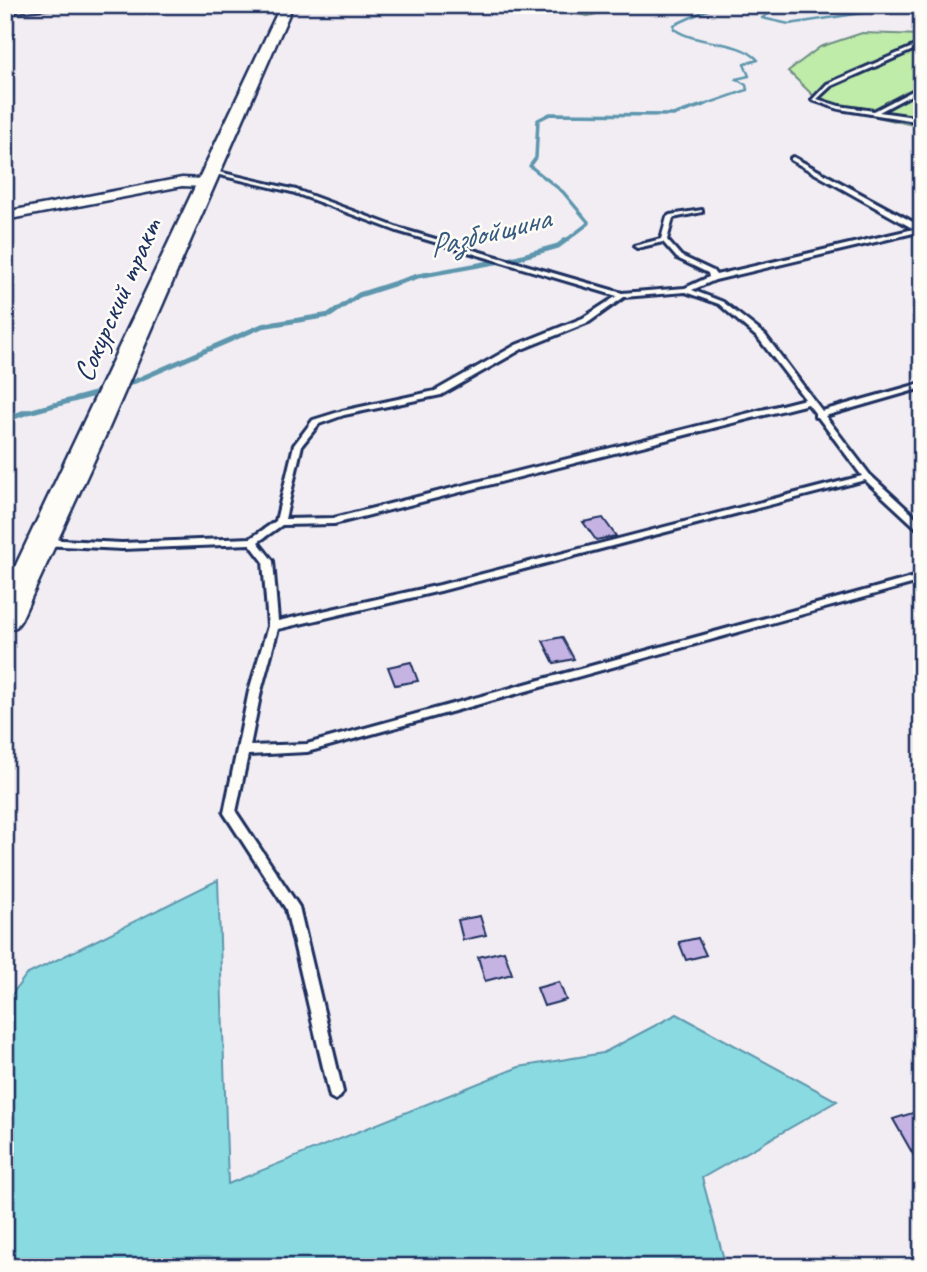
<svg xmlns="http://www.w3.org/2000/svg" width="927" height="1272" font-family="Caveat,sans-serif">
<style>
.green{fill:#c0eca9;stroke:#6e8e84;stroke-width:2}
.water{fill:#89dbe1;stroke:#5d96ad;stroke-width:2}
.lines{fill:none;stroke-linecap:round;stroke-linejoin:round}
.stream-far3{stroke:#5d96ad;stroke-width:2.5}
.stream-far2{stroke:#5d96ad;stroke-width:3.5}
.stream-far1{stroke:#5d96ad;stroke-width:5}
.stream{stroke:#5d96ad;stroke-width:6}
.building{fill:#c4b3e3;stroke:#1b2f5e;stroke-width:2}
.lane-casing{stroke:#1b2f5e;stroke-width:6}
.street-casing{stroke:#1b2f5e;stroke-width:5}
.secondary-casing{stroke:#1b2f5e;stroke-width:5}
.lane{fill:#fdfcf7;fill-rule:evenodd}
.street{fill:#fdfcf7;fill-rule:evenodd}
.secondary{fill:#fdfcf7;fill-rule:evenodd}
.labels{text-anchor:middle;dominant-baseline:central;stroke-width:5;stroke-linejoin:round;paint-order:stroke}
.far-street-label{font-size:30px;fill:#1b2f5e;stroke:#fdfcf7}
.far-water-label{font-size:32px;font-style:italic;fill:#365a7f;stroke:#fdfcf7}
</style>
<rect width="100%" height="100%" fill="#f2edf3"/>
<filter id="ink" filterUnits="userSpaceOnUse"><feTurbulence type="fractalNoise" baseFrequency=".0143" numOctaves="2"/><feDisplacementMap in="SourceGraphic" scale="14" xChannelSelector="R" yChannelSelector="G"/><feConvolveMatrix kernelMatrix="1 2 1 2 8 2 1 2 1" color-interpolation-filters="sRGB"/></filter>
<g filter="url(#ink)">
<path class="green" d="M522,5h113l-47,11z
M862,33l60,2v92l-99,-22 -35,-34 32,-24z"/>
<path class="water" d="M218,880l10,304 291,-117 84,-14 74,-39 160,87 -135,77 24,89h-721v-263l21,-29z"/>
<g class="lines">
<path class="stream-far3" d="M760,5l10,8 -8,5 27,6 73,-11 3,-1 -3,-7
M698,107l49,-17 -1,-5 -10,-6 13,-3 -5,-12 14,-4c-19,-21 -60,-14 -84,-31v-4l44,-20"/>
<path class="stream-far2" d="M564,242l25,-19 -26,-31 -33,-26 6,-8 2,-38 12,-6 123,1 30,-10"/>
<path class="stream-far1" d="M117,389l145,-63 68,-11 29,-20 59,-19 94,-17 46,-13 8,-6
M21,414l85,-23"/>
<path class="stream" d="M5,420l21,-8"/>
</g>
<path class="building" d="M603,518l13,18 -20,4 -13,-18z
M562,637l12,22 -20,4 -11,-22z
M411,662l7,19 -23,4 -7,-18z
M480,916l6,19 -23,5 -5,-20z
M698,938l8,17 -20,5 -7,-18z
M504,951l8,23 -27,7 -7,-24z
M559,982l7,18 -22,6 -7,-18z
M922,1110v60l-29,-51z"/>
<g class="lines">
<defs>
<path id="lane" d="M556,5h6l-9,4z
M922,43v3l-91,40 -14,13 22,7 35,5 48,-25v3l-43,23 43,6v4l-83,-13 -27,-9 15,-16z
M793,157l129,70v4l-207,49 -23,10 31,12 42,33 57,76 100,-28v5l-97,28 45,59 52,48v8l-3,-1 -54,-50 -425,111 -162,38 -17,62 -11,55 57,-2 615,-169v6l-615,171 -59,3 -12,57 63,95 44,185 -3,5 -5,3 -5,-3 -44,-188 -62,-96 25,-122 19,-65 -5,-65 -13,-17 -128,5 -80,-4 -5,-3 5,-3 80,4 129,-5 25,-17 18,-76 19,-25 29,-9 93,-20 81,-46 67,-27 34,-22 -220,-65 -105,-39 -85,-20 3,-2 86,20 105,39 221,64 63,-5 24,-11 -1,-4 -31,-15 -14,-16 -26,6 -3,-2 27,-7 6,-22 3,-2 32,-5v2l-29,6 -6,22 14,16 32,15 3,4 198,-46 -123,-69v-2zM685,292l34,12 40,35 46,60 -471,119 -49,1 17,-74 17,-21 25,-9 97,-20 81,-46 67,-27 35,-25zM808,404l7,9v4h3l44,59 -422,109 -162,36 -5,-60 -15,-19 24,-17 52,-1z"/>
<path id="street" d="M35,5h44l-74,8v-6z
M182,178l22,1 6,4 -6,4 -22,-1 -177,34v-8z"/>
<path id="secondary" d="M281,5h12l-185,425 -87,190 -5,7 -11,4v-43z"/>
</defs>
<use href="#lane" class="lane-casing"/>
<use href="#street" class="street-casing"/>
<use href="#secondary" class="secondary-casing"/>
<use href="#lane" class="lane"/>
<use href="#street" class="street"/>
<use href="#secondary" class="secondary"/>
</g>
</g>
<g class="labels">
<g class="far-street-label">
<text transform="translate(117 300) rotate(-66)">Сокурский тракт</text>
</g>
<g class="far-water-label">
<text transform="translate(489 232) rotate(-14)">Разбойщина</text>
</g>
</g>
<rect width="927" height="1272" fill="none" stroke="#fdfcf7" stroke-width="28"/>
<rect x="14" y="14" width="899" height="1244" fill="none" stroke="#1b2f5e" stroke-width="2.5" filter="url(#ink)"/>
</svg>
